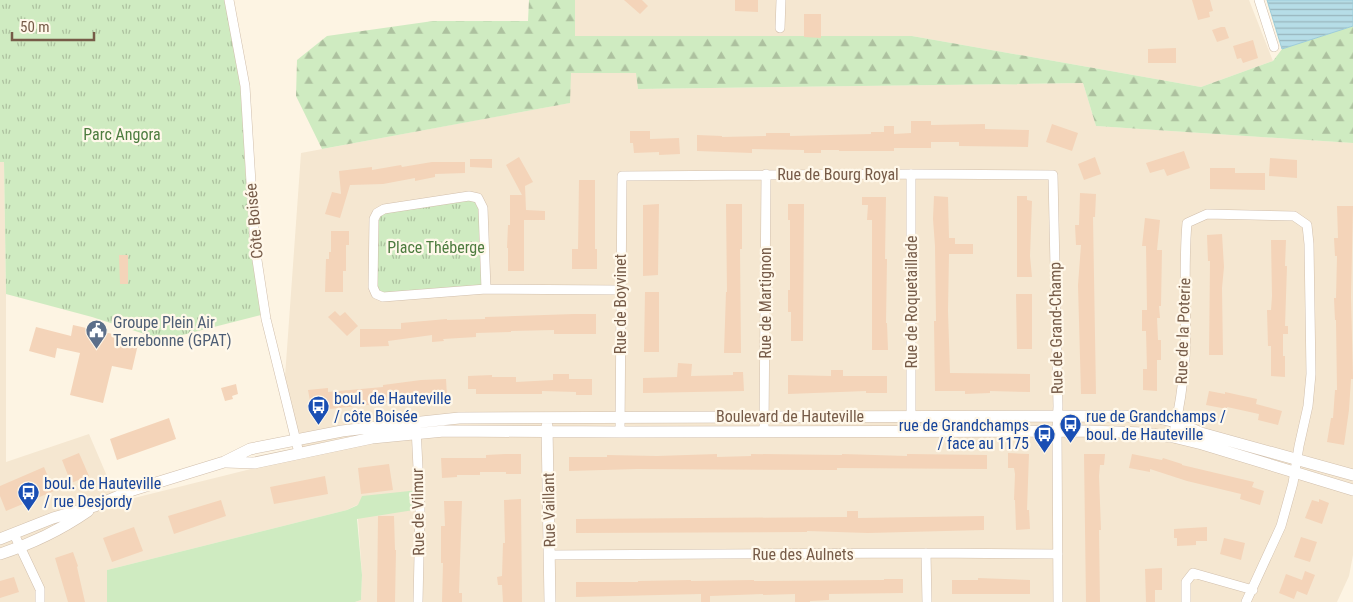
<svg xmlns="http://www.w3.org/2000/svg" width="1353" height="602" font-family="'Roboto Condensed',sans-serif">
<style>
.residential{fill:#f5e7d1}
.grass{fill:#cfebc1}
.forest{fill:url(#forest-firs)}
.park{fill:url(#park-tufts)}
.water{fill:url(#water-rules);stroke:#9cccd9}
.building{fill:#f4d4b9}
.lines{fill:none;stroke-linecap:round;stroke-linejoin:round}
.minor-casing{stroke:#d1bfac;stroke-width:10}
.tertiary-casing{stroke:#d1bfac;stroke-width:12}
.minor{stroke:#fff;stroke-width:9}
.tertiary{stroke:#fff;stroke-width:11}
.labels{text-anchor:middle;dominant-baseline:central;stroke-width:4.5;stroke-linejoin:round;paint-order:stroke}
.park-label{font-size:16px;fill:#4d7c3f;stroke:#fff8ea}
.street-label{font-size:16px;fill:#765b48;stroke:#fff8ea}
.service-label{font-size:16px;fill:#4e5e75;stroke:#fff8ea;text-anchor:start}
.transit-label{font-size:16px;fill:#164399;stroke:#fff8ea;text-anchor:start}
</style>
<defs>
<pattern id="forest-firs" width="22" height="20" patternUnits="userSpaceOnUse" patternTransform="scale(1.25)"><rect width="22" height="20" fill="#cfebc1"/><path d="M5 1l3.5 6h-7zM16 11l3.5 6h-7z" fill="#adc19f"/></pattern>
<pattern id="park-tufts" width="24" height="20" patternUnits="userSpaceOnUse" patternTransform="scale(1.25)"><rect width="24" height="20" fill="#cfebc1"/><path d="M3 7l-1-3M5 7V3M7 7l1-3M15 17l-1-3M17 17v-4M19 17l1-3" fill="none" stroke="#adc19f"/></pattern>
<pattern id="water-rules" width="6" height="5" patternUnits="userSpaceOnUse" patternTransform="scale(1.25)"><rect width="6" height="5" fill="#b6dde7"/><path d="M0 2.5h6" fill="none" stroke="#99b6bd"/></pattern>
</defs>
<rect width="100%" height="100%" fill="#fdf4e3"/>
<path class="residential" d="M575,0h674l24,61 -72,26 -289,-51h-338z
M570,73h67l1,16 445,-6 13,43 257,17v412l-4,21 -12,26h-982l6,-2 1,-25 -5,-70 -10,5 -240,60v32h-107v-440h4l2,132v168l83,-28 29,68 185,-46 -18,-79 16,-224 268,-50z"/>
<path class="grass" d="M419,490l1,19 -63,10 5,56 -1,25 -6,2h-248v-32l240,-60 11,-5 4,-9z"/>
<path class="forest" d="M529,0h46v36h337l289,51 72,-26 9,-12 71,-23v117l-257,-17 -13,-43 -445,6 -2,-16h-65l-1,30 -248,46 -26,-53 1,-36 30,-24 106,-15h95z"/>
<path class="park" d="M0,0h225l16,84 8,152 12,79 -98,25 -71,-23 -86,-23 -2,-132h-4z
M478,198l8,91 -110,5 1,-81z"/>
<path class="water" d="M1267,0h86v26l-71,23z"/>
<path class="building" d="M624,0h18l6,6 -8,8z
M735,0h23v12l-23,-1z
M1192,0h18l3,11 -4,1 1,5 -12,3z
M804,14h17v24l-17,-1z
M1221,27h4l4,11 -12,4 -5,-12z
M1253,40l5,18 -15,5 -2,-5 -4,1 -4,-13z
M1176,48v15h-28v-14z
M911,121h20v4l54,-1v5l44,1 -1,17 -69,-1v-4h-28v6h-37v3h-55v-1h-18v3h-17v-3l-52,-1v4l-55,-2v-16l25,1v1l44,-1v-3h24v3l81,-2v-2h13v-6h10v8l17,-1z
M1052,124l26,9 -6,18 -26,-9z
M630,131h20v8l29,-1 1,16 -21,1v-3l-25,1 -1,-10h-3z
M1184,151l6,17 -23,8 -3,-7 -14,4 -4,-10z
M519,157l14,25 -8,4 1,24 19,1v9h-21v51h-16v-23h-1l1,-23h2v-30h12l-16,-30z
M1095,157l6,17 -17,6 -6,-16z
M1270,158l27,2v18l-28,-2z
M470,159h22v9l-22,-1z
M432,162h33v11l-30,1v3l-20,4v-3l-32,6 -33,1 -10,33 -15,-4 7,-22 9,2 -2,-23 33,-4v3l29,-5 1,2z
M1210,168h25v5h30v17l-55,-1z
M579,180h16v69h2v20h-25v-20h6z
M1080,193l16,1 -1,23h-2l3,177h-15l-3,-109 3,-40h-5l-1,-20h4z
M934,196l14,1 1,41h6v6h18v10h-24l-1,57 2,62 80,1v18l-40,-1v2l-25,1v-3h-30l-1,-70h2l-1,-75 -2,-27z
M1017,196h10v4l5,1 -2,55 2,21h-15z
M862,197h24l-1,62h2l-1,64h1l1,27h-16v-130h-5l1,-15h-6z
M659,204l-1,71 -15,1v-71z
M726,204h16v45h-2l1,104h-17l2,-61h1z
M788,204h16l-1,137h-12v-29h-3v-22h2v-70h-2z
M1337,206h16l-2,91 2,82h-2l-2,31 -5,35 -17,-3 4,-24h2l2,-28h2l-1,-70h-1l-1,-22h2l1,-42h-2l-1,-18h4z
M1145,218l15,2 -3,30h5l-1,56h-2l1,12h-3l1,22h3v20h-4v31l-14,-1v-21h4l-1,-38h-4v-21h5l-1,-64h-4z
M331,231h18v14h-3v26h-3v21h-18l1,-33h3v-7h2z
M1222,234l2,33 -2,21 1,67h-14l1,-94h-2l-1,-26z
M1271,240h15l-1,26h2l-2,60h3v8h-5v22h2v21l-14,-1v-30h-3l-1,-36h4l1,-14z
M119,255h9v29h-8z
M645,292h14v60h-15z
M1016,294h16v55h-15z
M335,311l5,5 5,-4 13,14 -11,10 -19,-19z
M574,314h22v20h-42v-4l-43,1v1l-35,1v4l-33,2 1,2 -12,1v-7l-44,6 1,5 -29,1v-18h41v-6l46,-4v1l38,-1v-2z
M73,325l66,15 -7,30 -20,-4 -9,37 -33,-8 10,-42 -23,-5 -2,10 -26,-7 7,-24 35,9z
M678,363l14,1 -1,12 42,-1v-3h10l1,19 -101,2v-15l34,-1z
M831,370h12v6h44v17h-21v-2l-78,3v-19l43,1z
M553,374h16v5h23v16h-16v-3l-34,-1v3h-66v-5h-8v-13l24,-1v2h24v5l37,-2z
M446,379l1,17 -15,1v-2l-55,9 -57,6 -1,-5 -8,1 -3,-16 20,-2v4l55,-5v-2l38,-5z
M236,384l2,10 -6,2 1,3 -8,2 -4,-13z
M1209,391l16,3v-2l32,7 -1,5 26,7 -4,14 -20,-5 1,-6 -32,-7v2l-21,-4z
M169,418l7,21 -59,21 -7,-21z
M79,453l10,23 -18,7 -9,-23z
M1008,453l21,1 -2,56h2l1,19 -14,1 -1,-30h-1l1,-26 -1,-6h-6z
M505,454h16v20h-15v-2h-26v3h-23v2l-15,1 -1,-20h45v-3z
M717,454v3l34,-1v-2l91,1v-1l65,2v-2l80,1v14l-150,-1v2l-200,-1 -68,2v-14h38v-2l50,1z
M1084,454h21l-1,11h-4l-1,11 2,54h-2l1,72h-14z
M1132,454l30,6 1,-2 19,6v1l72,17 -2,5 12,4 -4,14 -20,-6 1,-5 -54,-13 -37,-12v3l-21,-4z
M389,464l4,26 -32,4 -3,-26z
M44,467l10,24 -48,20 -6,-15v-10z
M325,476l3,18 -54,10 -4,-17z
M521,499l1,103h-19l-1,-17h-4l-1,-8 5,-1 1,-33h2l-1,-43z
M1319,499l10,4 -7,21 -17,-6 7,-18 7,2z
M221,500l5,16 -52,18 -6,-18z
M444,501h18l-3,92h3v9h-20l1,-39h-2v-37h4z
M847,511h11v7l126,-2v14l-116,3 -61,-2v1l-231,1v-14l271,-2z
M378,516h16l1,34h1l-1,52h-18z
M134,527l9,24 -31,11 -9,-24z
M1207,527v14h-11v4l-19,1v-8h-3v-9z
M1301,537l16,5 -7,20 -16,-5z
M1224,538l21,5 -4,17 -21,-6z
M73,552l5,14 -1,1 8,35h-17l-13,-44z
M1162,568v22h-7v12h-9l-1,-33z
M1305,571l10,4 -8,20 -10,-4 -3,8 -15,-6 7,-19 16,6z
M14,577l5,15 -19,6v-17z
M978,578l52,2v14h-78v-14h26z
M884,579h19v14l-74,1v6l-19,1v1h-15v-8l-32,1v-1l-53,2v6h-9v-8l-125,3v-15h62v-1l53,-1v1l63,-1v1l130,-1z"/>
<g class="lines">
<defs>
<path id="minor" d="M229,0l16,86 10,161 11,72 33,134
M1259,0l15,47
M780,28l1,-28
M911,174v257
M486,289l-3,-81 -5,-10 -9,-2 -85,13 -7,4 -3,6 -1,68 3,7 7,3 103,-8 134,1
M416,427l4,82 -2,93
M764,431l2,-257
M620,432l2,-256 289,-2 142,1 5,231 -1,24 1,172
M1173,437c6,-26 10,-52 12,-79 2,-45 -2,-90 2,-135l20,-9 87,2 13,9 2,19 2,130 -3,32 -9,40 -6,37 -12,43 -35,76
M14,534l26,55v13
M926,553l1,49
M549,555l377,-2 132,1
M1186,602v-20l7,-9 60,17"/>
<path id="tertiary" d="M547,426l3,176
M226,462l28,1 118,-25 72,-7 176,1 469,-1 54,2 30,4 29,7 151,46
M0,539l53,-21 42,-12 38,-16 91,-28 26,-13 92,-18 42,-5 75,-8 664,-2 36,2 17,4 25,11 152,42
M0,554c31,-10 62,-25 88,-43"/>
</defs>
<use href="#minor" class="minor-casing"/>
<use href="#tertiary" class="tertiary-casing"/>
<use href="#minor" class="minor"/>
<use href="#tertiary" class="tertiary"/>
</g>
<defs>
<symbol id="civic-pin" viewBox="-11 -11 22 30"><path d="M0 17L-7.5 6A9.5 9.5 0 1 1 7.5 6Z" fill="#5c6f8a" stroke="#fff8ea"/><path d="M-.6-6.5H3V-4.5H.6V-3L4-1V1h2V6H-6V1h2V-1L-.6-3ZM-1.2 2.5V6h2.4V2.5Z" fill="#fff"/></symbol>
<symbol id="bus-pin" viewBox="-11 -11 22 30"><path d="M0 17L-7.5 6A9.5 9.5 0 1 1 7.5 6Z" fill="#1a4fb4" stroke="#fff8ea"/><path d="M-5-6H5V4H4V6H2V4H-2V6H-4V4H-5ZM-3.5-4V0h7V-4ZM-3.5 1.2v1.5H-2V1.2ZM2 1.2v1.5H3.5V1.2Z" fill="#fff"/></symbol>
</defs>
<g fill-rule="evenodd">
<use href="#civic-pin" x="84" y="318" width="25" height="34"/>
<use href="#bus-pin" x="306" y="394" width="25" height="34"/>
<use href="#bus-pin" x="1058" y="412" width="25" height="34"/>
<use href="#bus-pin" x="1032" y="422" width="25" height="34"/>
<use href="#bus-pin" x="16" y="480" width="25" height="34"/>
</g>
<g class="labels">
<g class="park-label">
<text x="122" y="134">Parc Angora</text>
<text x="436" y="247">Place Théberge</text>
</g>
<g class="street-label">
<text x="838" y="174">Rue de Bourg Royal</text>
<text transform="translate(254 221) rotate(-95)">Côte Boisée</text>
<text transform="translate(911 302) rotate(-90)">Rue de Roquetaillade</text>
<text transform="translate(765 303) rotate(-90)">Rue de Martignon</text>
<text transform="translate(620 304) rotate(-90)">Rue de Boyvinet</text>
<text transform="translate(1056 328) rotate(-91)">Rue de Grand-Champ</text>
<text transform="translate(1183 331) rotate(-88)">Rue de la Poterie</text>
<text x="790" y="416">Boulevard de Hauteville</text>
<text transform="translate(549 510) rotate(-91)">Rue Vaillant</text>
<text transform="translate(418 512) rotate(-91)">Rue de Vilmur</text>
<text x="803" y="554">Rue des Aulnets</text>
</g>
<g class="service-label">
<text x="113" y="322">Groupe Plein Air<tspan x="113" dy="18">Terrebonne (GPAT)</tspan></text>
</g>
<g class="transit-label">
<text x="334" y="398">boul. de Hauteville<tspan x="334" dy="18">/ côte Boisée</tspan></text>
<text x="1086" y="416">rue de Grandchamps /<tspan x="1086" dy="18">boul. de Hauteville</tspan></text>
<text x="1029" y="425" text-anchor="end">rue de Grandchamps<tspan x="1029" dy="18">/ face au 1175</tspan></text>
<text x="44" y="483">boul. de Hauteville<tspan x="44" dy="18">/ rue Desjordy</tspan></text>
</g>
</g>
<path d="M12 32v8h82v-8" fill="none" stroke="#765b48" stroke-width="2.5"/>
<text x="20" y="32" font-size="15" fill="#765b48" stroke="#fff8ea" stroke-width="4" paint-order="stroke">50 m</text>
</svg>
